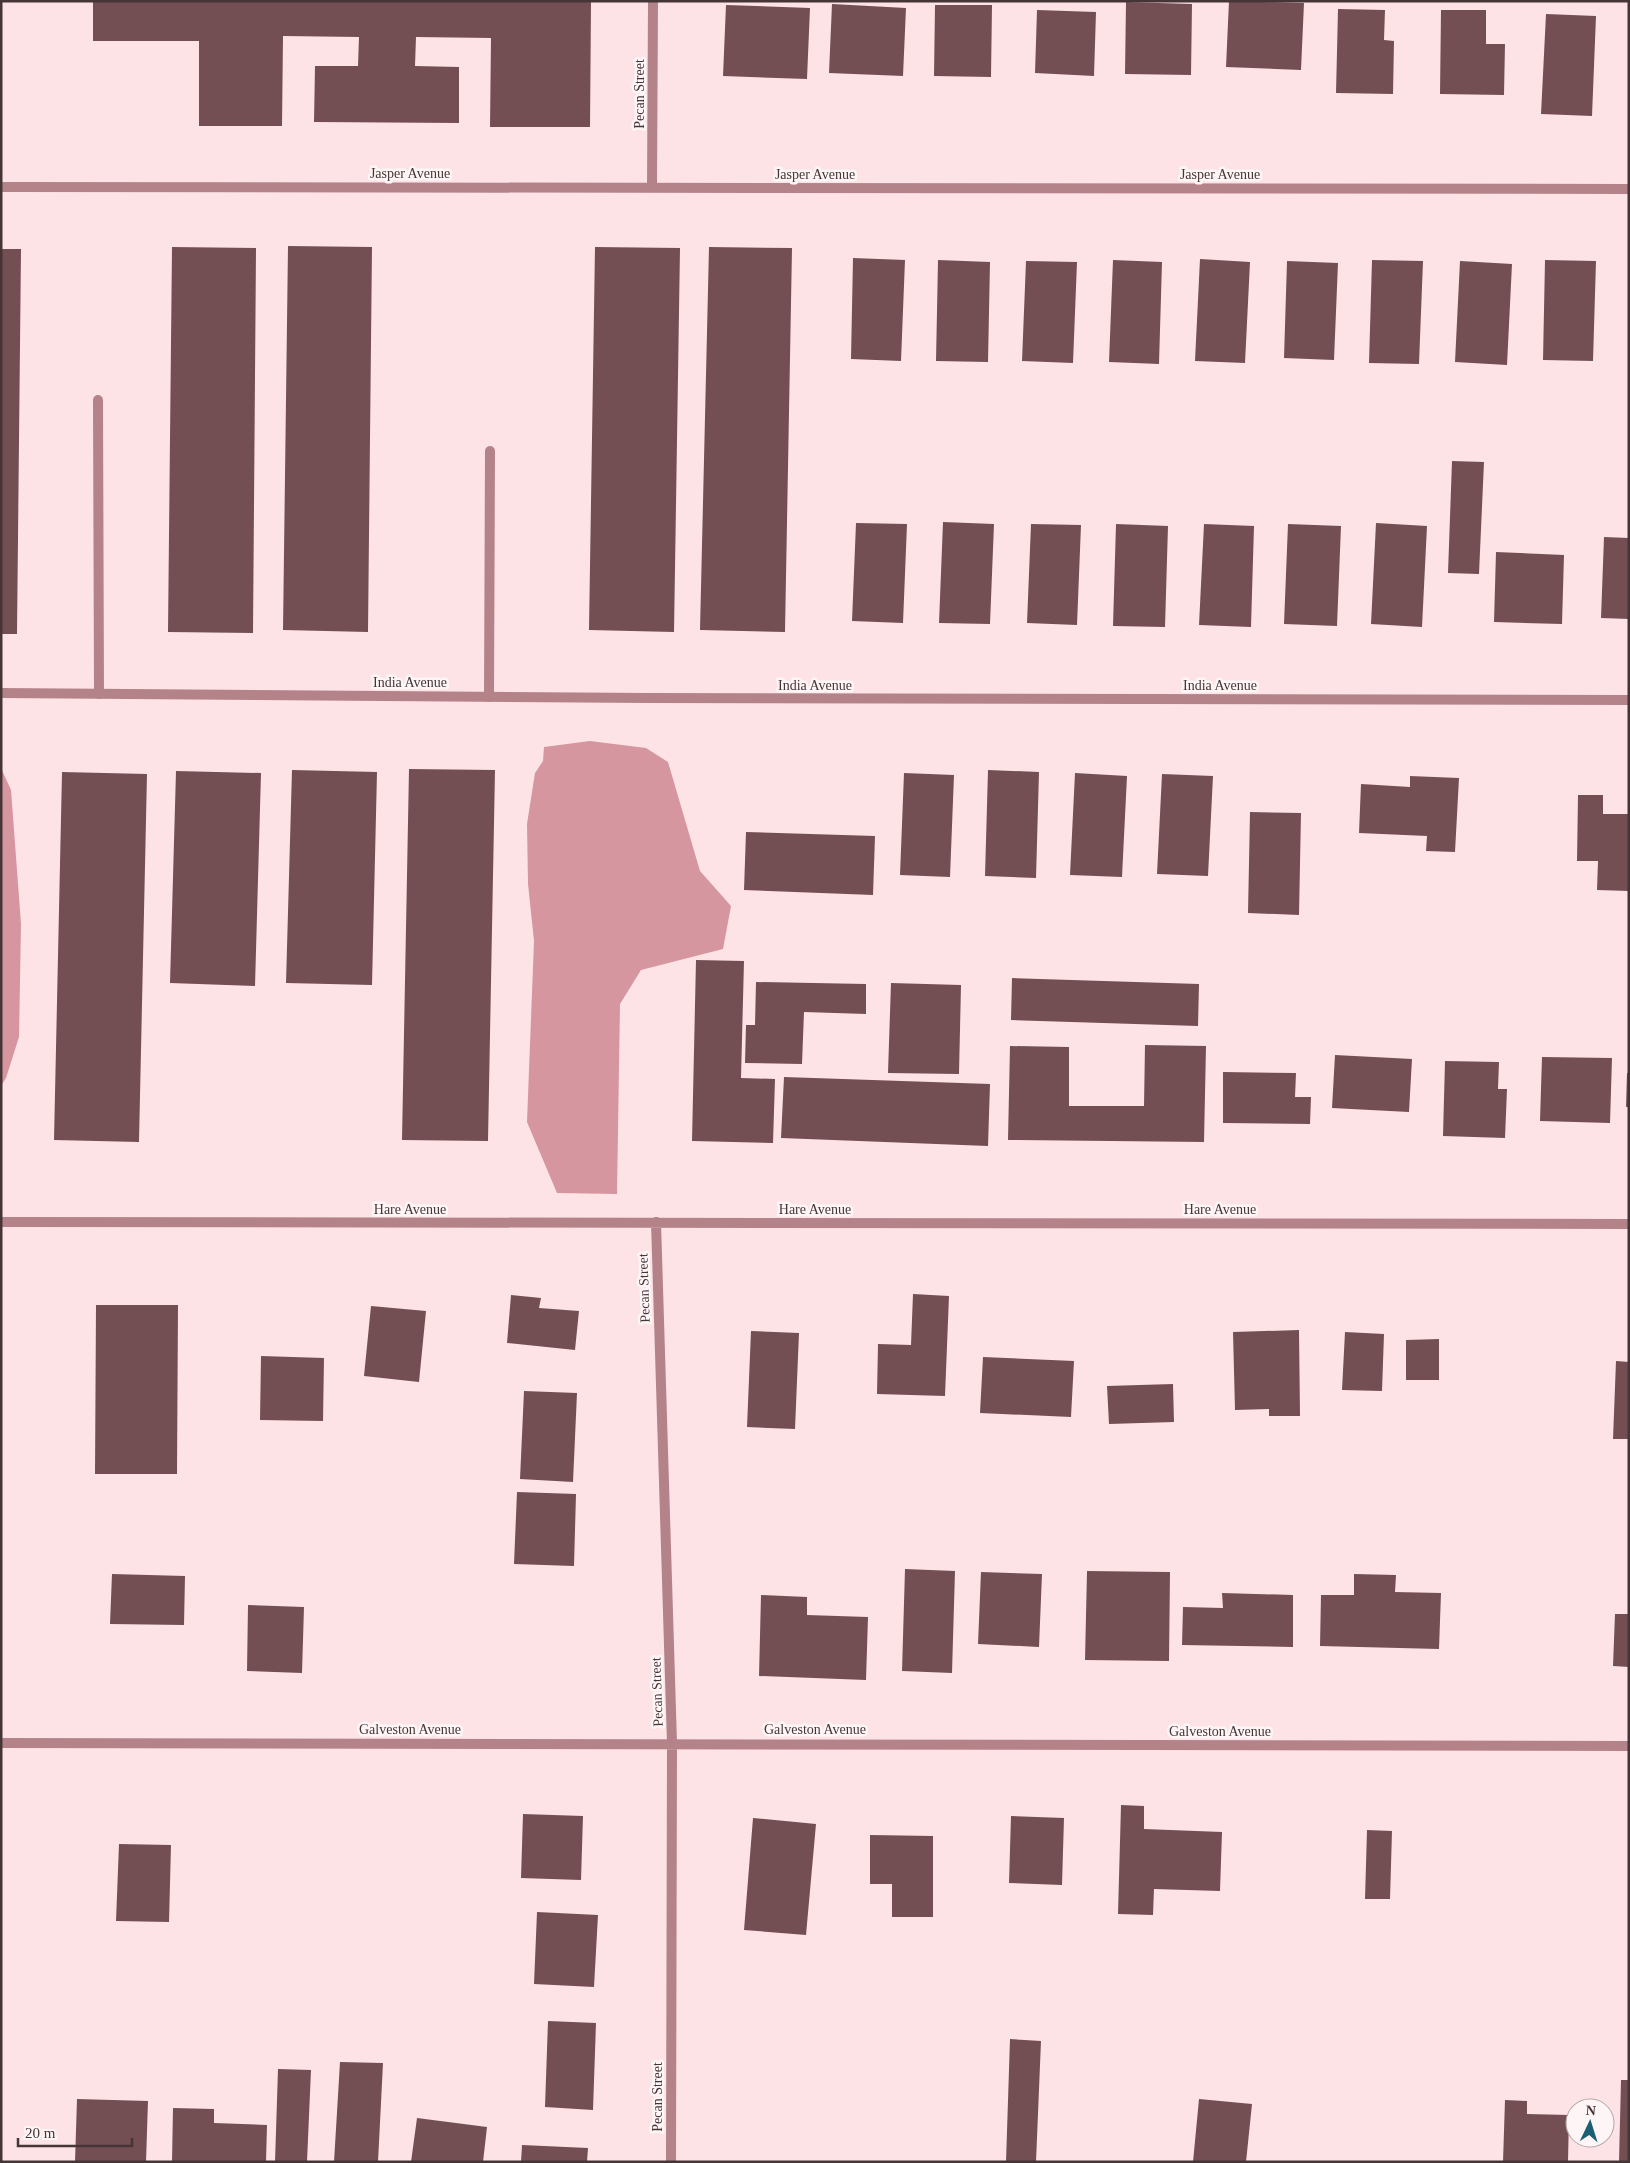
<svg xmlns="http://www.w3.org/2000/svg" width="1630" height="2163" font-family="'Times New Roman',serif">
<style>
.water{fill:#d5969f}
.building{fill:#734f54}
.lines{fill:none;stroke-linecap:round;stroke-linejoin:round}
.service{stroke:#b48389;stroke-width:10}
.minor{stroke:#b48389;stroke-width:10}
.labels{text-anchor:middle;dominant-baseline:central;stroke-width:5;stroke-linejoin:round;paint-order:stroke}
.street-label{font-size:14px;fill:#463537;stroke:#fef6f6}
</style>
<rect width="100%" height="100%" fill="#fde3e6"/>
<path class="water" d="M590,741l56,7 22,14 32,109 31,35 -8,43 -82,21 -21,34 -3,190 -60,-1 -30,-71 7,-181 -6,-57 -1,-60 8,-51 8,-12 1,-14z
M1,768l10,22 10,134 -2,113 -13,41 -5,8z"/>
<path class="building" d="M93,1h498l-1,126h-100l1,-89 -75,-1 -1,29 44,1v56l-145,-1 1,-56h43l1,-29 -76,-1 -1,90h-83v-85h-106z
M1229,1l75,2 -3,67 -75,-3z
M1126,2l66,2 -1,71 -66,-1z
M832,4l74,4 -3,68 -74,-3z
M726,5l84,3 -3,71 -84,-3z
M935,5h57l-1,72 -57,-1z
M1338,9l47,1 -1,30 10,1 -1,53 -57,-1z
M1037,10l59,2 -2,64 -59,-3z
M1441,10h45v34h19l-1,51 -64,-1z
M1546,14l50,2 -4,100 -51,-2z
M288,246l84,1 -4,385 -85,-2z
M172,247l84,1 -3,385 -85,-1z
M595,247l85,1 -6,384 -85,-2z
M709,247l83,1 -7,384 -85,-2z
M1,249h20l-4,385h-16z
M853,258l52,2 -4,101 -50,-2z
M1200,259l50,3 -5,101 -50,-2z
M938,260l52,2 -2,100 -52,-1z
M1113,260l49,2 -3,102 -50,-2z
M1372,260l51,1 -4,103 -50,-1z
M1545,260l51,1 -3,100 -50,-1z
M1026,261l51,1 -4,101 -51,-2z
M1287,261l51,2 -4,97 -50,-2z
M1460,261l52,3 -5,101 -52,-3z
M1452,461l32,1 -5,112 -31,-1z
M943,522l51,2 -4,100 -51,-1z
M856,523l51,1 -4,99 -51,-2z
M1376,523l51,3 -5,101 -51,-3z
M1031,524l50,1 -4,100 -50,-2z
M1116,524l52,2 -3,101 -52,-1z
M1204,524l50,2 -3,101 -52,-2z
M1288,524l53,2 -4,100 -53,-2z
M1604,537l25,1v81l-28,-1z
M1496,552l68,3 -2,69 -68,-2z
M409,769l86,1 -7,371 -86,-1z
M292,770l85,2 -5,213 -86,-2z
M988,770l51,2 -3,106 -51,-2z
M176,771l85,2 -6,213 -85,-3z
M62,772l85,2 -8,368 -85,-2z
M904,773l50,2 -4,102 -50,-2z
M1075,773l52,3 -5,101 -52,-2z
M1162,774l51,2 -5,100 -51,-2z
M1410,776l49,2 -4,74 -29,-1 1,-15 -68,-3 2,-49 49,3z
M1578,795h25v19h26v77l-32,-1 1,-29h-21z
M1250,812l51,1 -2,102 -51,-2z
M746,832l129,4 -2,59 -129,-5z
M696,960l48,1 -3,117 34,1 -2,64 -81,-2z
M1012,978l187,6 -1,42 -187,-6z
M756,982l110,2v30l-62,-2 -2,52 -57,-1 1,-38h9z
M891,983l70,2 -2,89 -71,-1z
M1145,1045l61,1 -2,96 -196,-2 2,-94 59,1v59h75z
M1335,1055l77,4 -3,53 -77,-4z
M1542,1057l70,1 -2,65 -70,-2z
M1445,1061l54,1 -1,27h9l-2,49 -62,-2z
M1223,1072l73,1 -1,24h16l-1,27 -87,-1z
M1627,1073h2v34h-3z
M784,1077l206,7 -2,62 -207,-8z
M913,1294l36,2 -4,100 -68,-2 1,-50 33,1z
M511,1295l30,3 -2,10 40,3 -4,39 -68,-7z
M96,1305h82l-1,169h-82z
M371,1306l55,5 -7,71 -55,-6z
M1299,1330l1,86h-31v-7l-34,1 -2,-78z
M751,1331l48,2 -4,96 -48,-2z
M1345,1332l39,2 -2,57 -40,-1z
M1439,1339v41h-33v-40z
M261,1356l63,2 -1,63 -63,-1z
M983,1357l91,4 -3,56 -91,-4z
M1616,1361l13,1v77h-16z
M1173,1384l1,38 -65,2 -2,-38z
M524,1391l53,2 -4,89 -53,-3z
M517,1492l59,2 -2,72 -60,-2z
M905,1569l50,2 -3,102 -50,-2z
M1087,1571l83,1 -1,89 -84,-1z
M981,1572l61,2 -3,73 -61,-3z
M112,1574l73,2 -1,49 -74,-1z
M1354,1574l42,1 -1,17 46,1 -2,56 -119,-3 1,-51h33z
M1222,1593l71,2v52l-111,-2 1,-38 40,1z
M761,1595l46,2v18l61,2 -2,63 -107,-4z
M248,1605l56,2 -2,66 -55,-2z
M1615,1614h14v53l-16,-1z
M1121,1805l23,1v23l78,3 -2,59 -66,-2 -1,26 -35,-1z
M523,1814l60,2 -2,64 -60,-2z
M1011,1816l53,2 -2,67 -53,-2z
M753,1818l63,6 -10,111 -62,-5z
M1367,1830l25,1 -2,68h-25z
M870,1835l63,1v81h-41v-33h-22z
M119,1844l52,1 -2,77 -53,-1z
M537,1912l61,3 -4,72 -60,-3z
M548,2021l48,2 -3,87 -48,-3z
M1010,2039l31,2 -5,121h-30z
M340,2062l43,1 -5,99h-44z
M278,2069l33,1 -4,92h-32z
M1621,2080h8v82h-10z
M77,2099l71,2 -2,61h-71z
M1199,2099l53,5 -6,58h-53z
M1505,2100l22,1v13l42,1 -1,47h-65z
M173,2108l41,1v14l53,2 -1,37h-94z
M417,2118l70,9 -4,35h-72z
M522,2145l66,3 -1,14h-66z"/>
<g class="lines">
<path class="service" d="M98,400l1,294
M489,697l1,-246"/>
<path class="minor" d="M1,187l1628,2
M652,187l1,-186
M1,693l647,5 981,2
M1,1222l1628,2
M656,1222l16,521 -1,419
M1,1743l1628,3"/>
</g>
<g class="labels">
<g class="street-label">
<text transform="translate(639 94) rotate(-90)">Pecan Street</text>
<text x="410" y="173">Jasper Avenue</text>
<text x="815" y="174">Jasper Avenue</text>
<text x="1220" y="174">Jasper Avenue</text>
<text x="410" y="682">India Avenue</text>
<text x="815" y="685">India Avenue</text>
<text x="1220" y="685">India Avenue</text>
<text x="410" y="1209">Hare Avenue</text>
<text x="815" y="1209">Hare Avenue</text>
<text x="1220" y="1209">Hare Avenue</text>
<text transform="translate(644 1288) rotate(-92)">Pecan Street</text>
<text transform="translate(657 1692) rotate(-92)">Pecan Street</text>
<text x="410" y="1729">Galveston Avenue</text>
<text x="815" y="1729">Galveston Avenue</text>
<text x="1220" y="1731">Galveston Avenue</text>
<text transform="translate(657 2097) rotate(-90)">Pecan Street</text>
</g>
</g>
<rect width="1630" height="2163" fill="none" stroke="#463537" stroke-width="5"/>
<g transform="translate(1590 2123) rotate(4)"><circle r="24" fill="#fef6f6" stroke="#b4a9aa"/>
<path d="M0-4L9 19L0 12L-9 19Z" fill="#1b5f72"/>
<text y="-8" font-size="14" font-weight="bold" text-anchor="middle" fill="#463537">N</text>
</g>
<path d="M18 2138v8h114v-8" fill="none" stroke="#463537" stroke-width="2.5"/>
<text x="25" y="2138" font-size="15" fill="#463537" stroke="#fef6f6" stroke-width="4" paint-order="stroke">20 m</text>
</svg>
